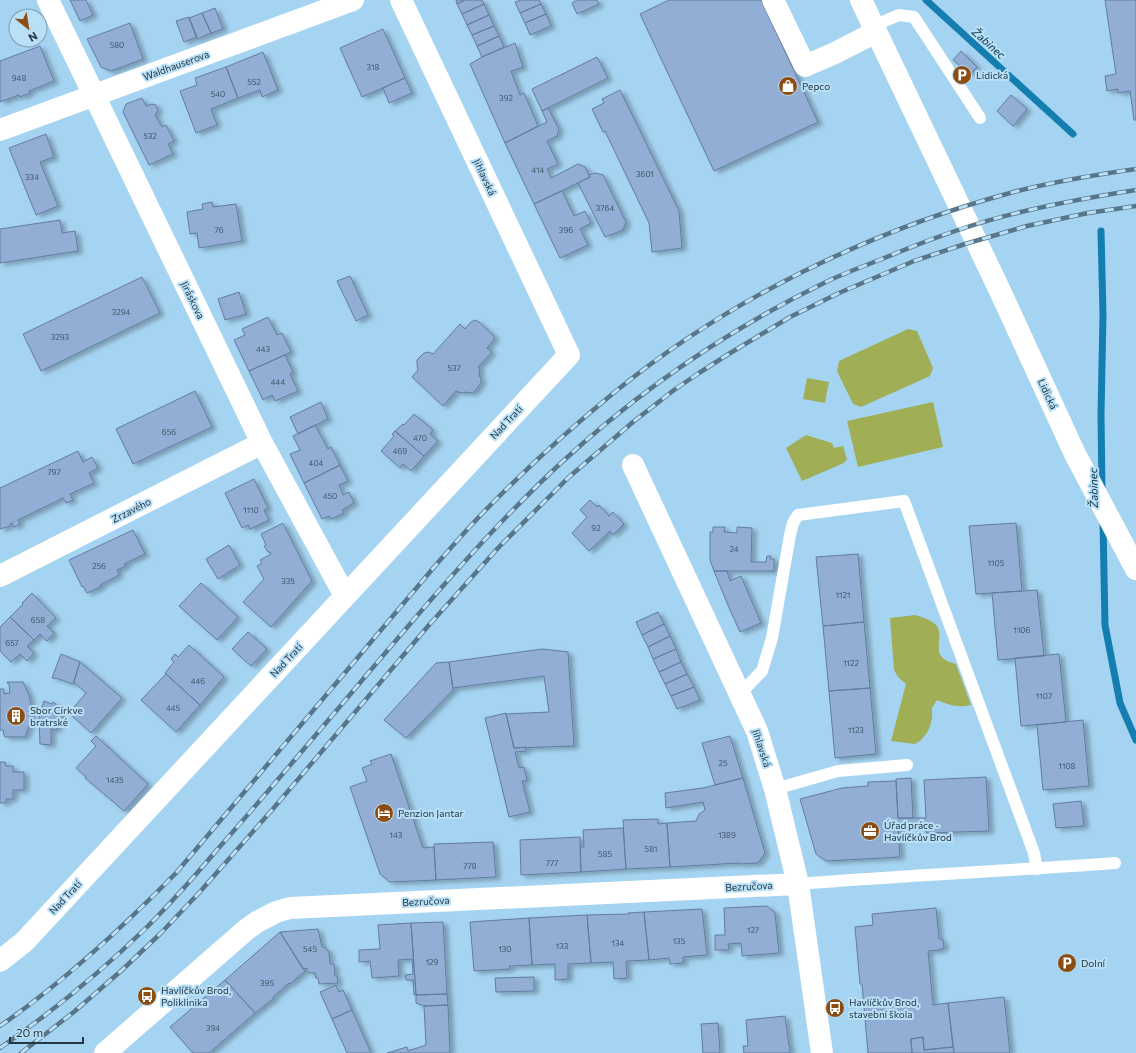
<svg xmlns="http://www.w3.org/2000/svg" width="1136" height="1053" font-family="Commissioner,sans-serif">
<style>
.green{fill:#a0af56}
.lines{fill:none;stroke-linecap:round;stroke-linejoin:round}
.stream{stroke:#147eb1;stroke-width:7}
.building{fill:#92aed5;stroke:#627ca1;filter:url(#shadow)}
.lane{stroke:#fff;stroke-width:12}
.street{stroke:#fff;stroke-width:22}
.primary{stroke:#fff;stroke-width:22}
.rail-casing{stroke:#587689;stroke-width:4.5}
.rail{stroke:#bae0f8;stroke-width:3;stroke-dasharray:9;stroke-linecap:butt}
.labels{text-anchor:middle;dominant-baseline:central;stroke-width:4;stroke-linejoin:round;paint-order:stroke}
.number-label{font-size:8px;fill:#405568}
.street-label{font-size:10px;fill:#243743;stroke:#bae0f8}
.poi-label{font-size:10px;fill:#243743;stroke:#bae0f8;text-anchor:start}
.water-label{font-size:11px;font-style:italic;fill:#032d43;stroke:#bae0f8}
</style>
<defs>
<filter id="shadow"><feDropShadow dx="4.5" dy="2.5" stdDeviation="2" flood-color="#0004"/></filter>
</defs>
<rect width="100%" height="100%" fill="#a5d4f2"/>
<path class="green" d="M908,329l9,2 16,37 -3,8 -69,31 -8,-3 -16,-33 2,-10z
M807,378l22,4 -4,21 -22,-4z
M933,402l10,45 -85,20 -11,-46z
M806,435l26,8 2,5 9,-2 4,13 -3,4 -42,18 -16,-33z
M915,615c6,2 15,4 20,9 13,12 -10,33 21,40l15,41c-13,3 -22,0 -34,-5l-5,8v10l-2,8 -3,7 -7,8 -5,3 -24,-3 15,-57 -8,-7 -4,-7 -4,-52z"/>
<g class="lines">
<path class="stream" d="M926,0l147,134
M1101,231l2,83 -2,101 1,75
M1103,523l2,102 15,78 16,37"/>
</g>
<path class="building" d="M70,0h16l7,15 -13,6z
M456,0h9l-8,4z
M465,0h17l2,4 -22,10 -5,-10z
M521,0h18l2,4 -21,9 -5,-11z
M577,0h20l2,4 -22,10 -5,-11z
M669,0h92l57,122 -104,49 -74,-157z
M1105,0h31v120h-2l-4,-29 -12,2v-4l-11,2 -2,-15 11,-2z
M484,4l5,11 -22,10 -5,-11z
M541,4l5,10 -21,9 -5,-10z
M215,8l8,21 -12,4 -9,-20z
M202,13l9,20 -14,6 -8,-21z
M546,14l5,12 -21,9 -5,-12z
M489,15l5,11 -22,9 -5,-10z
M189,17l8,20 -13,5 -8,-21z
M130,23l13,36 -32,12 -10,-4 -14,-28z
M494,26l5,10 -22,10 -5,-11z
M383,29l22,49 -43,19 -22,-49z
M499,36l5,11 -22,10 -5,-11z
M515,43l8,24 -12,4 9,24 4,-2 14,33 -33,17 -35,-79 12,-7z
M40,46l14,35 -25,10 1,2 -10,4 -1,-2 -19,7v-41z
M961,51l16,16 -7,7 -17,-14z
M263,52l15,38 -16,7 -2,-7 -22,8 -12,-31z
M597,57l11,21 -66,33 -10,-22z
M226,67l12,31 -27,11 6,16 -21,8 -16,-42 17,-6 -2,-7z
M405,78l7,15 -23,10 -6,-15z
M620,90l59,121 3,37 -30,4 -3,-29 -44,-92 -2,1 -11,-23 12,-6 -2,-4z
M1011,95l16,14 -14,17 -16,-15z
M142,98l4,8 6,-2 4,1 2,5 -3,5 7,12 4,-2 8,16 -6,3 5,10 -24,11 -26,-53 3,-8z
M548,108l11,21 -2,7 -10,5 11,23 -11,5 4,9 27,-14 7,3 5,10 -56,27 -29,-61 42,-21 -5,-11z
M46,134l8,23 -14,5 18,44 -22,9 -27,-67z
M595,173l8,2 23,47 -3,8 -18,7 -27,-54 12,-6 -1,-2z
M562,191l12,25 11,-5 6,12 -11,6 8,16 -28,13 -26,-54z
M212,202l1,5 23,-3 6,37 -43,7 -2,-15 -7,1 -3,-22 16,-3 -1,-5z
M60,220l2,13 13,-2 3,20 -78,12v-34z
M350,276l18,39 -12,6 -19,-40z
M142,277l18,36 -119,58 -18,-37z
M239,292l7,22 -21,6 -7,-21z
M268,317l9,18 5,-2 9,19 -42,19 -15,-31 11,-5 -3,-6z
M475,320l4,2 14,13 1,2v2l-7,9 5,4 -14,15 2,2 -1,7 2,2v5l-6,8 -3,2 -7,-1 -1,1 -6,-1 -2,-1 -13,15 -31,-29 6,-7 -1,-5v-5l7,-7 5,-1 4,2 27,-30 5,5 6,-7z
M285,355l8,17 -3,2 8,17 -23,10 -3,-6 -9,5 -14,-29z
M195,391l17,36 -79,37 -17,-35z
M321,402l7,17 -30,15 -8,-17z
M414,414l19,16 -3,4 8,7 -14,15 -29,-25 8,-7 1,1z
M315,425l13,24 3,-2 9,18 -36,18 -14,-29 10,-4 -7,-14z
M395,431l29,25 -13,15 -8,-7 -3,4 -19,-17 13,-15 -2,-2z
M78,451l5,11 9,-5 6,11 -9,5 5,10 -24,11 3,6 -7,3 -3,-5 -45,22 2,4 -6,3 -2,-4 -2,1v2l-10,3v-41z
M340,465l8,16 -9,4 4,10 6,-3 5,11 -12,7 2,3 -13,6 -2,-3 -7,3 -18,-36z
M254,479l14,29 -4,2 5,10 -19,9 -2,-4 -6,3 -17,-35z
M590,500l7,7 2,-2 10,11 4,-4 11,12 -11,11 -3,-4 -21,20 -17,-18 15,-16 -7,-7z
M283,523l29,58 -41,46 -28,-25 21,-23 -7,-13 5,-3 -2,-3 11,-6 -1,-2h-2l-4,-6 2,-1 -5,-11z
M1016,523l6,68 -46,3 -7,-68z
M713,527h12l-1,5 13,1v-6l15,1 -1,34h15l1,-6h4l-1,3h4v12h-60l-4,-11v-28h3z
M133,530l12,24 -21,10 2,2 -9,4 2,5 -19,10 1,2 -14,6 -4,-7 -1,1 -13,-27z
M229,545l11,20 -22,14 -12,-20z
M858,554l6,68 -41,4 -7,-69z
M714,571h13l3,10 11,-5 20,47 -21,9 -10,-22z
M201,583l37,34 -21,23 -38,-34z
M1037,590l7,66 -46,4 -6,-67z
M32,593l24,25 -9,8 7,7 -7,8 -7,-7 -6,6 -24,-23 13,-13 -1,-1z
M658,612l6,12 -22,11 -6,-13z
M10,617l24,23 -7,6 7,7 -7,8 -7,-7 -9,8 -11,-11v-24z
M864,622l6,66 -41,3 -6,-65z
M664,624l6,12 -22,11 -6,-12z
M248,632l19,17 -16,17 -19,-17z
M670,636l6,13 -23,10 -5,-12z
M189,645l35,32 -24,28 -35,-32 9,-11 -3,-3 4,-5 3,3z
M542,649l26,3 6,94 -60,2 -8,-34 43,-2 -5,-36 -91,12 -4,-26z
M676,649l5,13 -22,10 -6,-13z
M61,654l19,8 -7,22 -14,-5 -7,-1z
M1059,654l7,68 -45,4 -6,-68z
M80,662l42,36 -31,35 -22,-20 17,-20 -12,-11z
M449,662l4,28 -47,48 -22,-18 52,-57z
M681,662l6,12 -22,10 -6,-12z
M166,674l34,31 -24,27 -35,-32z
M687,674l7,13 -23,9 -6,-12z
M7,682h16l6,13 3,14 -2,14 -5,14h-20l-1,-2 -1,-5h-3v-41h4v5l6,-1 -1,-9h-1z
M694,687l6,13 -23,9 -6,-13z
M870,688l6,66 -41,4 -6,-67z
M44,701l8,3 1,-2 2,1 1,2 8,3 -8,22 -5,-1v16l-11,-1 -1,-26z
M506,713l8,35 12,-1v4l-11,1 4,16 5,-1 3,13 -5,1 8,31 -21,5 -24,-99z
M1083,720l6,66 -46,4 -6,-65z
M96,736l52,48 -24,27 -39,-33 1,-1 -10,-9 20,-22 -5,-5z
M730,736l13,42 -28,7 -13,-42z
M391,754l32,94 11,-1 2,33 -46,2 -10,-8 -30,-87 17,-6 -5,-13 10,-4 -2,-3z
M0,762h5l1,4h7v6h11v18h-11v9h-7v4h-6z
M986,777l3,54 -63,2v-7l-28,1 2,30 -74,4 -10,-7 -16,-55 42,-11 26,-2v-4l28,-1 2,37h28l-2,-38z
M743,778l22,75 -7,10 -19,1v-1l-69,4 -3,-44 29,-2 3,-7 6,-4 -2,-8 -37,6 -1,-15 38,-5z
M911,778l2,40h-15l-2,-39z
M1081,801l3,25 -28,2 -3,-24z
M658,819v5l9,-1 3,44 -44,2 -3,-49z
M623,828l3,41 -45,3 -1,-25h4l-1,-17z
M580,837l1,35 -60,3 -1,-35z
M493,842l3,35 -60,3 -2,-36z
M767,906l8,7 4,40 -37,3 -1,-13 -13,1 1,6h-14v-15h10l-1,-27z
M936,908l3,31 4,1 1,8 -4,1v1l-12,1 5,54 15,-2 5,44 -29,3 -1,-13 -12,2 1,14h-44l-6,-69h-2l-5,-57 18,-2 -1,-11z
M702,909l5,46 -24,2v6l-13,1 -1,-6 -20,2 -5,-48z
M644,912l5,48 -23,1 1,17 -13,1 -1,-17 -22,1 -4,-48 42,-1 -1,-1z
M587,915l4,48 -23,1v15l-13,1v-16l-23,1 -3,-47z
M529,918l3,47 -23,1 1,3 -36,2 -4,-49z
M443,922l4,72 -31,1 -5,-72z
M411,923l5,72h-2l-1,-15h-7l-1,-5 8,-1 -1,-15 -14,1 1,16 -27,2 -2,-17 -11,1v-12l21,-1 -2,-24z
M318,929l4,18h2l5,5 1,12h4l1,12h2l1,7 -19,1 -1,-6h-2l-1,-5h-5l-3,-2v-3l-4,1 -23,-37z
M280,932l25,39 -15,13 -1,-1 -16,14 1,1 -19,15 -30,-33z
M534,977v14l-38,1 -1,-14z
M225,980l30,33 -46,40h-16l-23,-26z
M336,985l3,7 4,-2 9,20 -20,9 -12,-27z
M447,994l1,11 -24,1 -8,-3v-8z
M1004,997l6,56h-56l-6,-50z
M448,1005l2,48h-63l20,-6 1,4 18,-6 -2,-39z
M352,1010l19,43h-24l-15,-34z
M785,1016l4,30h1v7h-46l-1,-7h5l-2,-26z
M718,1023l2,30h-17l-2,-29z
M923,1037l1,13 29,-3 1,6h-42l-1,-14z"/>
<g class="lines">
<path class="lane" d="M873,26l26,-11 15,2 66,101
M740,694l22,-23 10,-33 18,-103 3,-12 5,-8 106,-14 130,352 3,16
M775,789l63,-18 69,-6
M798,884c106,-9 212,-13 317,-21"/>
<path class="street" d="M48,0l46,95 168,348 83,153
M773,0l32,66 30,-13 41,-21
M0,130l353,-130
M633,465l124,266 18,58 23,95 24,169
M0,576l262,-133
M0,961l24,-19 545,-587 -168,-355
M105,1053l142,-124 10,-7 19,-10 14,-4 508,-24"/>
<path class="primary" d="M861,0l140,293 74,161 61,115"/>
<defs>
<path id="rail" d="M0,1026c64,-44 121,-97 176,-153l259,-307c13,-15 27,-31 41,-46 44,-46 91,-89 140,-129 113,-92 254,-160 394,-198 41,-11 84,-18 126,-24
M0,1048c52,-36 102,-77 147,-121 24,-24 47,-50 69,-76 39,-44 77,-89 115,-134 74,-87 147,-177 231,-255 79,-73 169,-134 266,-181 17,-8 36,-15 54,-22 45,-19 91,-36 139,-47 38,-9 77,-16 115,-22
M21,1053l54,-42 46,-40 39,-37 38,-40 74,-84 157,-185 69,-77 71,-71 64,-55 41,-32 25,-17 28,-18 63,-38 49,-24 75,-32 51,-17 62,-18 61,-13 48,-7"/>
</defs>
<use href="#rail" class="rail-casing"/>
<use href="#rail" class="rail"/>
</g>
<defs>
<symbol id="parking-disc" viewBox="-11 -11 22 22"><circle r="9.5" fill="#8c4d13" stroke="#bae0f8"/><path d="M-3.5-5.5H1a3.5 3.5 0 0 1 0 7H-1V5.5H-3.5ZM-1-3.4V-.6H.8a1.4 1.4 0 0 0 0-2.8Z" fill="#fff"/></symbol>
<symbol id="shop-disc" viewBox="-11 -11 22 22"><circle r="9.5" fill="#8c4d13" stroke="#bae0f8"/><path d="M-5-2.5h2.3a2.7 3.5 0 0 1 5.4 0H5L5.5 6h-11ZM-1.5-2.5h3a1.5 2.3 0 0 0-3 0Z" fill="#fff"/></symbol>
<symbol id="building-disc" viewBox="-11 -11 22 22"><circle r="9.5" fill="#8c4d13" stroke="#bae0f8"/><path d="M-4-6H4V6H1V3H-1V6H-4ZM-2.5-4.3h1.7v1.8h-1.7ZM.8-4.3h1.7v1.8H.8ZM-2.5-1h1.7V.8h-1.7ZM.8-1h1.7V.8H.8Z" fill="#fff"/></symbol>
<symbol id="hotel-disc" viewBox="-11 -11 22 22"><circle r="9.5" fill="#8c4d13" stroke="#bae0f8"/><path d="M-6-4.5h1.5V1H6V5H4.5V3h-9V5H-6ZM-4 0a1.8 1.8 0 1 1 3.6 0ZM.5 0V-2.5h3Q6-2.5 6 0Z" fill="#fff"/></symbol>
<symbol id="office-disc" viewBox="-11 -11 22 22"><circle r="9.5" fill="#8c4d13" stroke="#bae0f8"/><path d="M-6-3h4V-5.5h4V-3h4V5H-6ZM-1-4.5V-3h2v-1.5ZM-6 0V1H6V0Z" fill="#fff"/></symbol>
<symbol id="bus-disc" viewBox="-11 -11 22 22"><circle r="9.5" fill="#8c4d13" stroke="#bae0f8"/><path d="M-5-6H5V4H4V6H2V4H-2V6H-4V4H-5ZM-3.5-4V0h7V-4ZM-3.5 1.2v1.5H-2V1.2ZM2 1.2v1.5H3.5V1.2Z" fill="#fff"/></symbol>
</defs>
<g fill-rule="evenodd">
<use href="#parking-disc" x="951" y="64" width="22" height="22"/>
<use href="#shop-disc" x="777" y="75" width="22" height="22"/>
<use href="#building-disc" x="5" y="705" width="22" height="22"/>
<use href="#hotel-disc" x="373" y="802" width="22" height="22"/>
<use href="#office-disc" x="859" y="820" width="22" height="22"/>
<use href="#parking-disc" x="1056" y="952" width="22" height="22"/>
<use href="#bus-disc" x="136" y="985" width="22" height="22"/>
<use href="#bus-disc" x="824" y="997" width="22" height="22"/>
</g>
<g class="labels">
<g class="number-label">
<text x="117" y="45">580</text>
<text x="373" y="67">318</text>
<text x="19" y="78">948</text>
<text x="254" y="82">552</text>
<text x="218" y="94">540</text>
<text x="506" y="98">392</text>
<text x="150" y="136">532</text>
<text x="538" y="170">414</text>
<text x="645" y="174">3601</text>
<text x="32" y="177">334</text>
<text x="605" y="208">3764</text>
<text x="219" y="230">76</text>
<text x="566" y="230">396</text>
<text x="121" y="312">3294</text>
<text x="60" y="337">3293</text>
<text x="263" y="349">443</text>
<text x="454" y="368">537</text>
<text x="278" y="382">444</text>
<text x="169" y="432">656</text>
<text x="420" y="438">470</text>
<text x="400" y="451">469</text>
<text x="316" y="463">404</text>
<text x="54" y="472">797</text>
<text x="330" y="496">450</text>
<text x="251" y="510">1110</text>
<text x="596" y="528">92</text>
<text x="734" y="549">24</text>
<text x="996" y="563">1105</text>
<text x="99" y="566">256</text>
<text x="288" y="581">335</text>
<text x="843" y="595">1121</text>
<text x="38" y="620">658</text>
<text x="1022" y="630">1106</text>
<text x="12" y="643">657</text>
<text x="851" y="663">1122</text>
<text x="198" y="681">446</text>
<text x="1044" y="696">1107</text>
<text x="173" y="708">445</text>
<text x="856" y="730">1123</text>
<text x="723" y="763">25</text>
<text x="1067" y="766">1108</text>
<text x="115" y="780">1435</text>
<text x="396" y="835">143</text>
<text x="727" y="835">1389</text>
<text x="651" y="849">581</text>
<text x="605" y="854">585</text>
<text x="552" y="863">777</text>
<text x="470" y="866">778</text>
<text x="753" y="930">127</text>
<text x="679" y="941">135</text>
<text x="618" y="943">134</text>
<text x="562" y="946">133</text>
<text x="310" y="949">545</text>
<text x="505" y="949">130</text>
<text x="432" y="962">129</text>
<text x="267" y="983">395</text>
<text x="213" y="1028">394</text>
</g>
<g class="street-label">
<text transform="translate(176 65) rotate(-20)">Waldhauserova</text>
<text transform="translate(485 177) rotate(65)">Jihlavská</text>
<text transform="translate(193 300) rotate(64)">Jiráskova</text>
<text transform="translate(1048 394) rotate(65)">Lidická</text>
<text transform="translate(506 422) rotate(-47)">Nad Tratí</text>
<text transform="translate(131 510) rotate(-27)">Zrzavého</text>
<text transform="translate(286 660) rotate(-47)">Nad Tratí</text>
<text transform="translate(762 748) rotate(72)">Jihlavská</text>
<text transform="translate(749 886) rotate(-3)">Bezručova</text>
<text transform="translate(65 897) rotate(-47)">Nad Tratí</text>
<text transform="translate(426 901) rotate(-3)">Bezručova</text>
</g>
<g class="poi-label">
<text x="976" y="75">Lidická</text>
<text x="802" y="86">Pepco</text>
<text x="30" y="710">Sbor Církve<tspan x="30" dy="12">bratrské</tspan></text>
<text x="398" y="813">Penzion Jantar</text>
<text x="884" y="825">Úřad práce -<tspan x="884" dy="12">Havlíčkův Brod</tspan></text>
<text x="1081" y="963">Dolní</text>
<text x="161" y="990">Havlíčkův Brod,<tspan x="161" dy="12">Poliklinika</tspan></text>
<text x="849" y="1002">Havlíčkův Brod,<tspan x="849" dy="12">stavební škola</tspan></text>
</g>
<g class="water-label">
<text transform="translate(989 43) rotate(42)">Žabinec</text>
<text transform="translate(1093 488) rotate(-91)">Žabinec</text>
</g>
</g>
<g transform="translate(28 28) rotate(150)"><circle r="19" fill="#bae0f8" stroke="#7e9cb0"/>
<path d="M0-3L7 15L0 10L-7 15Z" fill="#8c4d13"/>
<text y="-6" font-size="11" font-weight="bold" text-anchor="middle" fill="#243743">N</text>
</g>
<path d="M10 1037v6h73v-6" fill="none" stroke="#243743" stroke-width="2"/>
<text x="16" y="1037" font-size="12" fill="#243743" stroke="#bae0f8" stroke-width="3" paint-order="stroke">20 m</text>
</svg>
